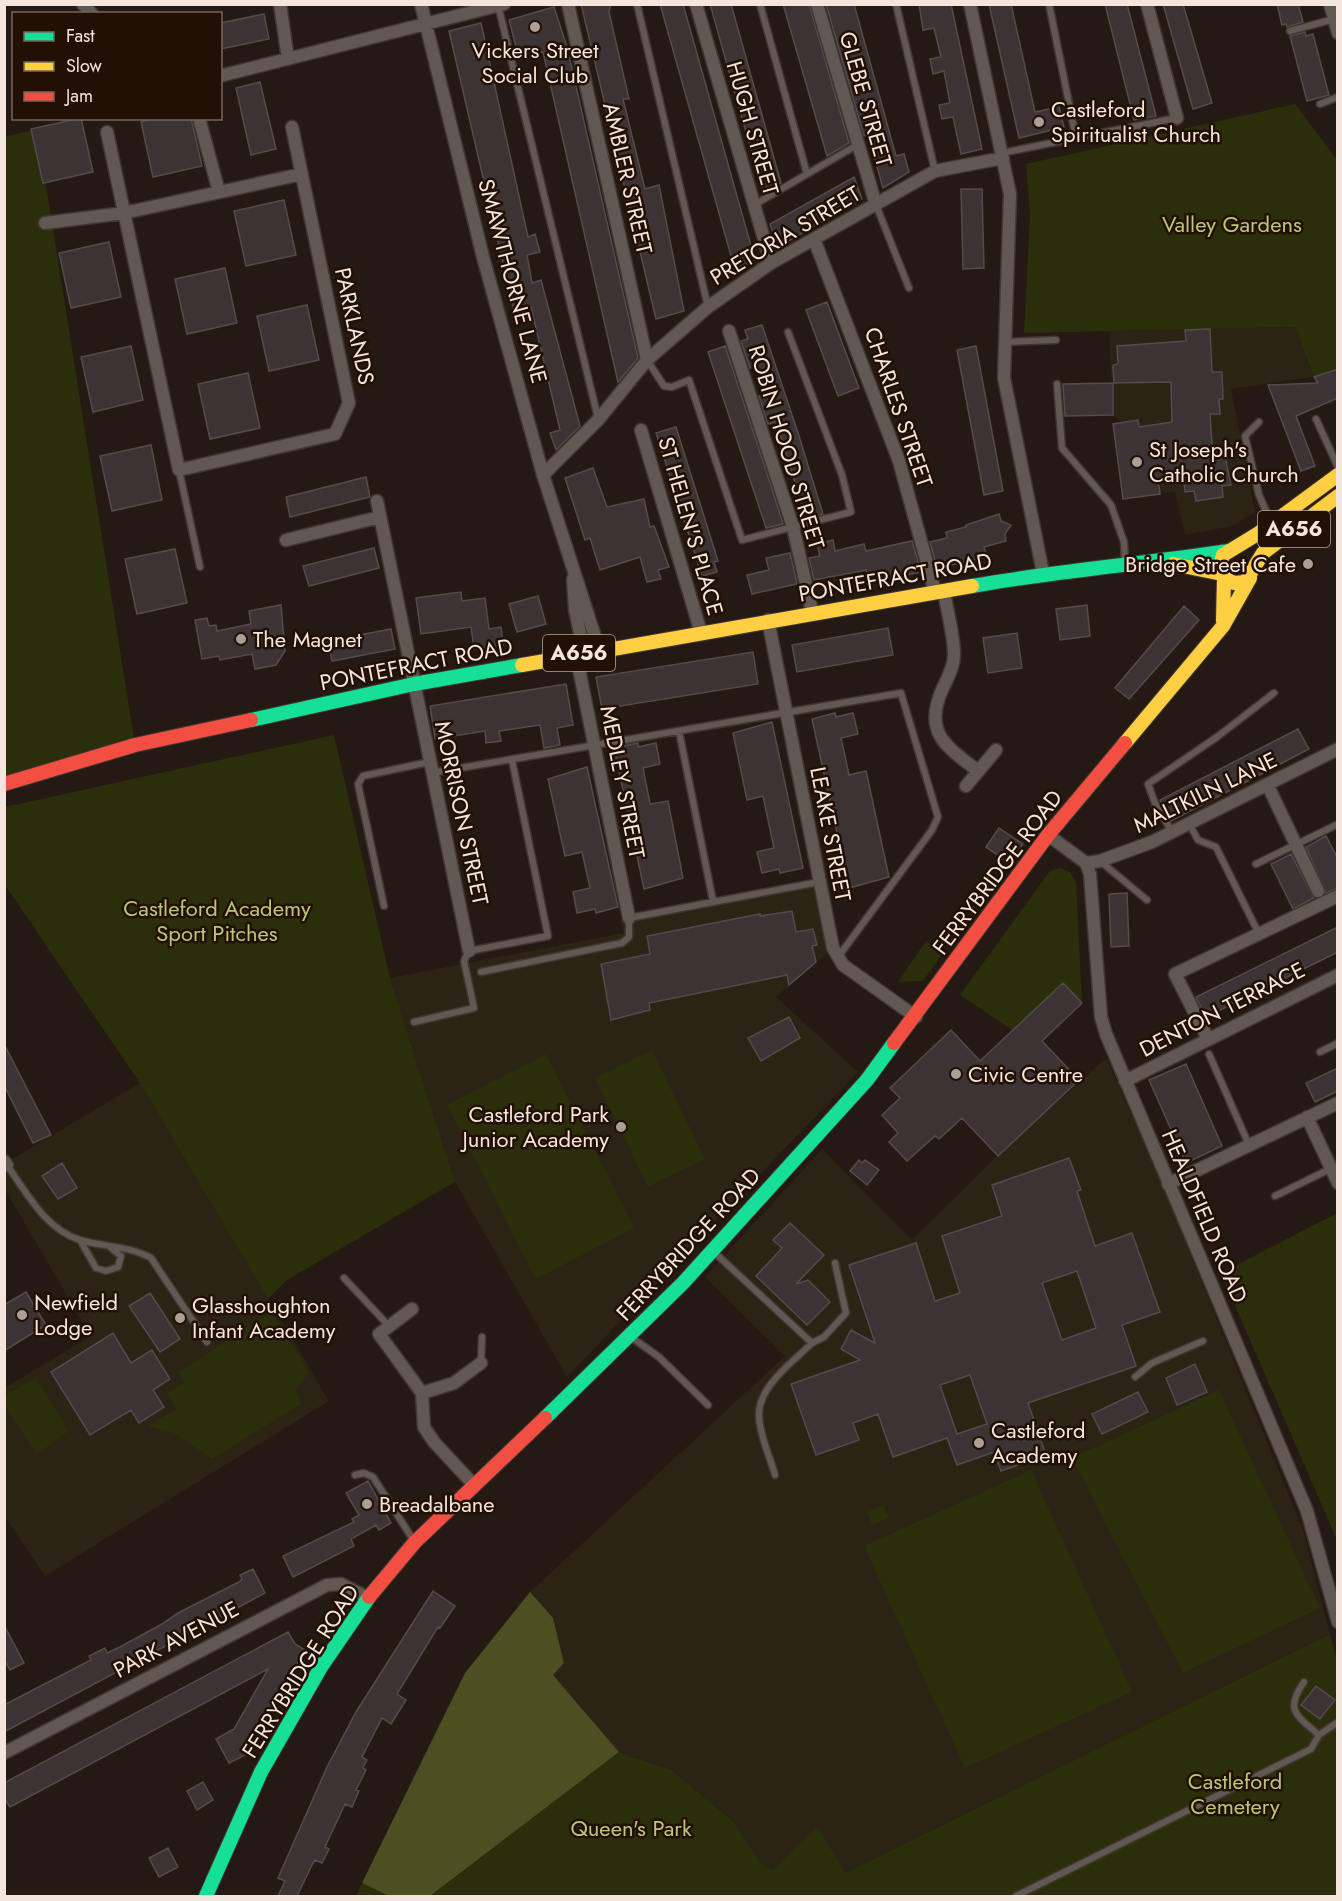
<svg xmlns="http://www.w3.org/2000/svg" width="1342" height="1901" font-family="Jost,sans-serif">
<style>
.education{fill:#2b2314}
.green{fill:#2b2e0a}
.forest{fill:#4b4f22}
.building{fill:#3c3334;stroke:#534b4c;stroke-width:1.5;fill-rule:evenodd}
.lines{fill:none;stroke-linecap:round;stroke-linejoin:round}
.lane-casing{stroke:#403732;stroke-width:9}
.street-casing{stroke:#403732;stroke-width:15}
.fast-casing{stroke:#403732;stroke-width:16}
.slow-casing{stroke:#403732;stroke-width:16}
.jam-casing{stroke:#403732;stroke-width:16}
.lane{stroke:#615853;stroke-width:6}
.street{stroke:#615853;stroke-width:12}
.fast{stroke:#16e098;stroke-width:14}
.slow{stroke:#ffcf43;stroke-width:14}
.jam{stroke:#f24e42;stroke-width:14}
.poi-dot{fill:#ac9f96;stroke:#221004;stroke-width:2}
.labels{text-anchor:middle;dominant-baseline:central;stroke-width:5;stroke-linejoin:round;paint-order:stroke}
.shield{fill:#221004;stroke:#b5a69c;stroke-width:1.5}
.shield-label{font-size:21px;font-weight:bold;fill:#f4e6dd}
.poi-label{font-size:22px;fill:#f4e6dd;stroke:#221004;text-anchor:start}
.street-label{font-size:22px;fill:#f4e6dd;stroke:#221004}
.park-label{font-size:22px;fill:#bbc778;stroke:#221004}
</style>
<rect width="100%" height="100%" fill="#251a13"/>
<path class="education" d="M1295,327l19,50 -83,12 24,123 -23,14 -47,9 -10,-44 -15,3 -10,-69 -11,2 -1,-7 -16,2 -9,-7 -4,-84z
M819,882l14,66 -57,49 82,75 -291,305 -112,-195 -65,-204 233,-45 -2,-13z
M1106,1058l46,102 151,370 27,104 -485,239 -71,-3 -11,-4 -29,-44 -62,-52 -53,-18 -66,-77 11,-12 -11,-45 -23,-26 255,-236 -80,-79 117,-128 90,91 83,-82z
M140,1083l189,318 -284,175 -40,-59v-129l86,-52 -86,-146 -1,-26z"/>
<path class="green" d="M1295,104l42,56v209l-23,8 -19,-50 -271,6 6,-117 -4,-52z
M37,129l98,616 -131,39v-647z
M334,735l56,243 65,204 -168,98 -19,19 -128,-216 -135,-198v-78z
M1060,868l10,4 6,10 6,121 -19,-20 -51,47 -52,-35 90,-124z
M926,941l17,12 -20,28 -25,1z
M652,1050l53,109 -57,28 -53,-109z
M546,1054l88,174 -98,51 -89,-174z
M1337,1213v327l-116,-267z
M271,1311l38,62 -13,16 5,15 -89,55 -38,-26 -27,-7 30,-17 -10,-16 18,-11 -7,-9z
M36,1378l33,53 -32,23 -32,-48v-11z
M1219,1390l101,218 -137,65 -111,-215z
M1031,1470l101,222 -167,76 -101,-222z
M884,1505l5,13 -17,7 -5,-13z
M1330,1634l7,26v236h-907l189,-144 53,18 62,52 29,44 11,4 44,-43 27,46z
M362,1883l27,13h-33z"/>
<path class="forest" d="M530,1592l23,26 11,45 -11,12 66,77 -189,144h-41l-27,-13 103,-210z"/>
<path class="building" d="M581,4h30l-2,8 20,87h-6l22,90 14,-4 25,126 -28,8z
M660,4h23l72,256 -20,10z
M710,4h21l50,179 -18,10z
M783,4h26l40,139 -22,13z
M826,4h28l42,152 8,-2 5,18 -26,16 -15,-54 -4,2z
M919,4h32l31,145 -21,5 -8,-37 -11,2 -3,-14 11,-2 -6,-32 -11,3 -3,-15 11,-2 -7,-29 -11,2z
M989,4h22l24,108 24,-5 5,20 -45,11z
M1105,4h22l29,112 -22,4z
M1163,4h20l29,99 -19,6z
M1277,4h21l5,18 -16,5 -1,-3 -4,1z
M554,7l13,40 71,311 -20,24 -75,-330 -24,6 -10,-38z
M264,14l5,25 -49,10v-26z
M481,23l47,214 7,-3 5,18 -13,3 5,28 9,-3 39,146 -24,24 -6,-17 10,-3 -29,-123 -17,4 -65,-280z
M1305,32l1,4 7,-2 16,61 -22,6 -17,-65z
M260,82l16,67 -25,6 -15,-67z
M81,118l12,54 -50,11 -12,-54z
M156,118h35l11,48 -49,11 -12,-55z
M854,177l8,22 -84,48 -8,-23z
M961,189h21l2,79 -21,1z
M284,200l12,55 -50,11 -12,-55z
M109,242l12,55 -50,11 -12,-55z
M225,268l12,55 -50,11 -12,-55z
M827,302l32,86 -21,8 -32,-86z
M307,305l12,55 -50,11 -12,-55z
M762,325l37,111 24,78 -17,4 -30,-96 -8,2 -9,-28 7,-2 -9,-28 -7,2 -9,-27 7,-2 -3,-9z
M1210,329l2,43h10l1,27h-4l1,15h-10l3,44 12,-2 6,29 -9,1 1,11 -27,4 -2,-10 -9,1 -2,-17 -25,3 2,16 -37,5 -10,-75 25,-4 1,7 33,-5 -1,-40 -57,1 -1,-18 5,-1 -1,-18 69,-5 -1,-11z
M131,346l12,54 -50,12 -12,-55z
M725,346l47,143 11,35 -17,4 -58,-176z
M976,346l27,145 -19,4 -27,-145z
M1338,369v29l-42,18 19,50 -14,5 -33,-86 50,-2 -4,-6z
M248,373l12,55 -50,11 -12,-55z
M1113,383v32l-48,1 -2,-32z
M676,427l42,134 -4,1 3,10 -15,4 -46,-143z
M151,445l11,55 -50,11 -12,-55z
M593,468l14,39 37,-8 6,28 4,-1 15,41 -11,3 3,9 -14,3 -7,-25 -40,13 -10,-32 -5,2 -20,-62z
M366,477l4,20 -80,20 -4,-20z
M999,514l2,7 10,4 -6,9 1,7 -22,6 3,10 -50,11 -7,-26 17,-4 -1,-6 20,-5v-2z
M833,540l2,11 29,-7 2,7 46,-10 9,31 -52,11 -3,-13 -52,10 -5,-22 11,-2 -3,-12z
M374,548l5,20 -70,18 -6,-20z
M175,549l12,54 -50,11 -12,-55z
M790,553l7,31 -45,10 -5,-19 22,-5 -3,-12z
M461,592l1,9 23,-3 4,31 12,-2 2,18 -29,4 -3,-22 -50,7 -5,-36z
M538,596l8,28 -29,8 -8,-28z
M281,605l4,46 -9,14 -21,4 -3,-15 -32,6 -1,-4 -17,3 -7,-39 12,-2 2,8 7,-1 1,6 34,-7 -2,-13z
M1087,605l3,31 -30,4 -4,-31z
M1184,606l15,14 -70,79 -14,-11z
M888,628l5,27 -96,17 -5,-27z
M391,629l4,20 -63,12 -4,-20z
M1017,633l5,35 -34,5 -5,-35z
M753,652l5,32 -156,25 -6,-32z
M566,684l7,41 -16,3 3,17 -16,3 -4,-23 -41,6 2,10 -15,2 -1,-12 -50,8 -5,-33z
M835,713l1,4 17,-4 5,21 -17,4 4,18 4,19 17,-4 23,106 -40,11 -37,-169z
M772,722l31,146 -23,5 -1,-4 -17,4 -5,-21 17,-4 -3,-14 -8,-38 -16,4 -14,-67z
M1298,729l11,20 -138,72 -11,-21z
M638,743v4l18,-4 4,21 -17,4 7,36 18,-3 15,77 -39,11 -30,-141z
M587,767l31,140 -22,6 -1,-4 -18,4 -4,-21 17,-4 -8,-36 -17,4 -17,-77z
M999,828l24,16 -13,20 -24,-17z
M1326,836l12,23v29l-12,5 -20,-46z
M1291,854l23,44 -21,11 -22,-45z
M1127,893l2,53 -18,1 -2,-53z
M792,911l4,21 17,-3 4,16 -5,1 4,16 -27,23 -2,-10 -138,28 1,7 -39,10 -10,-56 49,-10 -3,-18 113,-22v2z
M1338,927v25l-132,65 -10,-20z
M1063,983l19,20 -40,38 37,39 -81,76 -36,-38 -23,21 -4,-3 -28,25 -18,-19 9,-9 -16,-18 18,-17 -10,-10 61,-58 29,31z
M789,1017l11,21 -39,23 -13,-23z
M4,1044l47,91 -18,8 -29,-58z
M1186,1064l36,82 -36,17 -37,-83z
M1338,1068v23l-23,11 -9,-19z
M1069,1158l12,32 -4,1 18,55 37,-13 28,79 -38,13 14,41 -108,37 18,52 -45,16 -7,-19 -37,13 -10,-27 -54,19 -15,-43 -25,9 6,17 -43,15 -25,-71 69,-24 -19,-11 10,-19 24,13 -26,-78 67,-22 19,58 25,-8 -18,-57 60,-20 -10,-31zM1077,1271l19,57 -34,12 -20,-57zM970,1375l17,49 -30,10 -17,-49z
M859,1160l3,3 3,-3 14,10 -12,15 -17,-14z
M62,1163l15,25 -19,11 -16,-23z
M790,1223l34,32 -28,29 12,-4 22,22 -23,23 -51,-49 26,-28 -9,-8z
M26,1292l20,33 -42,26v-46z
M150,1293l30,46 -20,13 -31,-46z
M113,1333l18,30 21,-13 18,29 -17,11 11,17 -25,16 -8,-13 -41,25 -39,-63z
M1195,1364l12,28 -30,13 -11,-27z
M1138,1392l10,20 -46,22 -10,-20z
M368,1481l23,42 -12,7 -3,-5 -25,14 3,7 -61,31 -10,-21 71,-34 -2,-3 7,-4 -13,-22z
M253,1569l12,24 -261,139v-27l87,-45 -2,-4 16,-8 2,5 13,-6 42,-23 16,-11 61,-31 3,-3 -2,-4z
M433,1591l22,15 -15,22 -2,-1 -41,67 9,6 -15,24 -9,-6 -20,39 5,3 -4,8 3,2 -10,20 3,1 -7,16 -7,-3 -20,43 4,2 -7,14 -7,-3 -3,5 -15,31h-19l7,-15 -7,-3 49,-111 29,-55z
M4,1625l20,38 -14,7 -6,-11z
M288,1632l7,12 10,6 -60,105 -16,8 -13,-24 18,-10 34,-60 -258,138 -6,-9v-15z
M1316,1686l19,14 -15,19 -19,-14z
M203,1782l10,18 -16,10 -10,-19z
M168,1848l10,19 -19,10 -10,-19z"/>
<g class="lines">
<defs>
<path id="lane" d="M637,4l71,303
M760,4l47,170
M896,4l39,167
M498,5l100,413
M1290,31l44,-12
M1320,104l18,-7
M1076,138l101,-20
M1002,153l74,-15 -27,-134
M754,205l103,-60
M876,205l33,83
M1006,342l50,-2
M647,360l17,26 8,1 17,-7 53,160 109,-28 -9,-37 -54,-143
M1057,384l5,64 49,57 13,37 1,18
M1316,419l22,48
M1259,422l-14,14 14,59 11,25
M179,470l21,97
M679,731l34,170
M431,773l470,-80 37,124 -6,13 -94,127
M1190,825l8,15 18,7 43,87
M1172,832l-17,-29 -7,-19 69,-47 57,-44
M1100,861l47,39
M1256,864l80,-39
M384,906l-26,-122 5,-8 66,-14
M481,972l141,-29 7,-6v-19l190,-36
M414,1022l60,-14 -10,-47 5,-10 79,-15 -36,-176
M1320,1052l18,-9
M1209,1054l40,91
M7,1165c19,27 39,65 73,75 24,7 49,6 71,18l56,84
M1275,1196l63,-31
M80,1240l16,28 10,3 12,-4 3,-11 -10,-8
M715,1253l97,90 12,-6 22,-24 -11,-50
M344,1278l44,47
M631,1337l28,20 49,48
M481,1363l1,-26
M1135,1377l17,-14 51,-22
M355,1475l9,-2 9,4 41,64
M775,1475c-5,-18 -15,-39 -16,-58 -2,-30 34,-55 53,-74
M1304,1682c-20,28 -7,34 15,53
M1016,1896l295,-147 8,-14 19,-13"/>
<path id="street" d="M83,4l9,10
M280,4l8,55
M421,4l62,253 60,218 56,174
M568,4l79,356
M696,4l75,259
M817,4l59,201
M970,4l40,190 -6,184 39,195
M1147,4l30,114
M1330,4l8,29
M220,76l284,-72
M199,118l20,74
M107,132l72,338 156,-36 14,-31 -57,-276
M45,223l79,-10 178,-39
M814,239l85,222 36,131
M729,331l64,196 19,84
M641,430l60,203
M543,475l55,-55 49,-60 61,-53 63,-44 164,-92 68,-13
M377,501l92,450
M286,540l94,-23
M573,579l2,31 9,42
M944,591c3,21 10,43 10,64 0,12 -7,24 -12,35 -19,43 5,57 36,81
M768,620l65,328 10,17 73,52
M576,654l53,264
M966,786l30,-36
M1268,786l50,105
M1048,835l38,28 4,11 11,143 5,17 201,477 31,111
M1086,863l14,-2 52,-19 186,-93
M1208,1039l-33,-65 163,-78
M1125,1081l213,-106
M1307,1117l31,66
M4,1161l3,4
M1168,1184l170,-81
M412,1309l-33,25 43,59 2,34 10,15 39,42
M422,1393l32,-10 27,-20
M4,1753l323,-168 14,-1 27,14"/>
<path id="fast" d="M972,586c85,-15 171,-22 256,-35
M251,720l163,-36 108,-19
M545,1418l138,-135 184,-203 27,-37
M206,1896l55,-124 60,-105 48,-70"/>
<path id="slow" d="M1338,475l-79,58 -36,22 -3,11 4,12 10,5 11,-1 18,-29 75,-57
M1173,564l49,10
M1223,621l1,-43
M522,665l450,-79
M1125,743l98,-117 27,-48"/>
<path id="jam" d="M4,784l131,-39 116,-25
M894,1043l154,-208 77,-92
M369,1597l46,-55 130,-124"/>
</defs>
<use href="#lane" class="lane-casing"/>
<use href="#street" class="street-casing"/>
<use href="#fast" class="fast-casing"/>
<use href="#slow" class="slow-casing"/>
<use href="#jam" class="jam-casing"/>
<use href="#lane" class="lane"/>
<use href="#street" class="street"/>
<use href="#fast" class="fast"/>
<use href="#slow" class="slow"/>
<use href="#jam" class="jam"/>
</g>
<g class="poi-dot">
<circle cx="535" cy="27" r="6"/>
<circle cx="1039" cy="122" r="6"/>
<circle cx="1137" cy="462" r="6"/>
<circle cx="1308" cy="564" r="6"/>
<circle cx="241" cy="639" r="6"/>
<circle cx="956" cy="1074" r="6"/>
<circle cx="621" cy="1127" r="6"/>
<circle cx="22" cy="1315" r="6"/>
<circle cx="180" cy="1318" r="6"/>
<circle cx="979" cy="1443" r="6"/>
<circle cx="367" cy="1504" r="6"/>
</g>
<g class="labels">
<g class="shield">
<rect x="1258" y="511" width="72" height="36" rx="4.5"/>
<rect x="543" y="635" width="72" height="36" rx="4.5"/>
</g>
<g class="shield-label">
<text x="1294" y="529">A656</text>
<text x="579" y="653">A656</text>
</g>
<g class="poi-label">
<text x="535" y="50" text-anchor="middle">Vickers Street<tspan x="535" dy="25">Social Club</tspan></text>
<text x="1051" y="109">Castleford<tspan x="1051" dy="25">Spiritualist Church</tspan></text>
<text x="1149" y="449">St Joseph's<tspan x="1149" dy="25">Catholic Church</tspan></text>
<text x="1296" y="564" text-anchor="end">Bridge Street Cafe</text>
<text x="253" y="639">The Magnet</text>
<text x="968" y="1074">Civic Centre</text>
<text x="609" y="1114" text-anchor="end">Castleford Park<tspan x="609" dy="25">Junior Academy</tspan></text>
<text x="34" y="1302">Newfield<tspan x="34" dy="25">Lodge</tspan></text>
<text x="192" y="1305">Glasshoughton<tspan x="192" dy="25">Infant Academy</tspan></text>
<text x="991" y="1430">Castleford<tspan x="991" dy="25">Academy</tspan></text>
<text x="379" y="1504">Breadalbane</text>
</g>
<g class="street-label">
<text transform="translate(866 99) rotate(74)">GLEBE STREET</text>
<text transform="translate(753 128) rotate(74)">HUGH STREET</text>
<text transform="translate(628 178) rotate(77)">AMBLER STREET</text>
<text transform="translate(785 235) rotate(-31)">PRETORIA STREET</text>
<text transform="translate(513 281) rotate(75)">SMAWTHORNE LANE</text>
<text transform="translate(355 326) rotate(78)">PARKLANDS</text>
<text transform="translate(899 407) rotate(71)">CHARLES STREET</text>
<text transform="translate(787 447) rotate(73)">ROBIN HOOD STREET</text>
<text transform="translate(691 526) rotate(74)">ST HELEN'S PLACE</text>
<text transform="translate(895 577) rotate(-10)">PONTEFRACT ROAD</text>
<text transform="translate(416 664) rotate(-11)">PONTEFRACT ROAD</text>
<text transform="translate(623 782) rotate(79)">MEDLEY STREET</text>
<text transform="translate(1205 792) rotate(-26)">MALTKILN LANE</text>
<text transform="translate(462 813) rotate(78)">MORRISON STREET</text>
<text transform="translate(831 834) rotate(79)">LEAKE STREET</text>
<text transform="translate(997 872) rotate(-53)">FERRYBRIDGE ROAD</text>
<text transform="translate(1222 1009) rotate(-27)">DENTON TERRACE</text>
<text transform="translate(1205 1216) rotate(67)">HEALDFIELD ROAD</text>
<text transform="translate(688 1244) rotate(-47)">FERRYBRIDGE ROAD</text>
<text transform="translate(176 1639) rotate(-28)">PARK AVENUE</text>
<text transform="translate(300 1671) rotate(-58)">FERRYBRIDGE ROAD</text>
</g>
<g class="park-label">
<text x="1232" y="224">Valley Gardens</text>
<text x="217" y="908">Castleford Academy<tspan x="217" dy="25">Sport Pitches</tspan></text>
<text x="1235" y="1781">Castleford<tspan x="1235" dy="25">Cemetery</tspan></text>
<text x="631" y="1828">Queen's Park</text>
</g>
</g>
<rect width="1342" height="1901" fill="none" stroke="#f4e6dd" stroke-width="12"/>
<rect x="12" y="12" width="210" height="108" fill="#221004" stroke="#76665b" stroke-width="1.5"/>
<rect x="24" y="32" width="30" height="9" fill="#16e098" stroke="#76665b" stroke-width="1.5"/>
<text x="66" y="42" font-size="18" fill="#f4e6dd">Fast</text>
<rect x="24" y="62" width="30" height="9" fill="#ffcf43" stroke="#76665b" stroke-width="1.5"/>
<text x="66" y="72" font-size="18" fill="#f4e6dd">Slow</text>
<rect x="24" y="92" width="30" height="9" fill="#f24e42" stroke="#76665b" stroke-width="1.5"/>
<text x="66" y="102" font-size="18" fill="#f4e6dd">Jam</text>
</svg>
